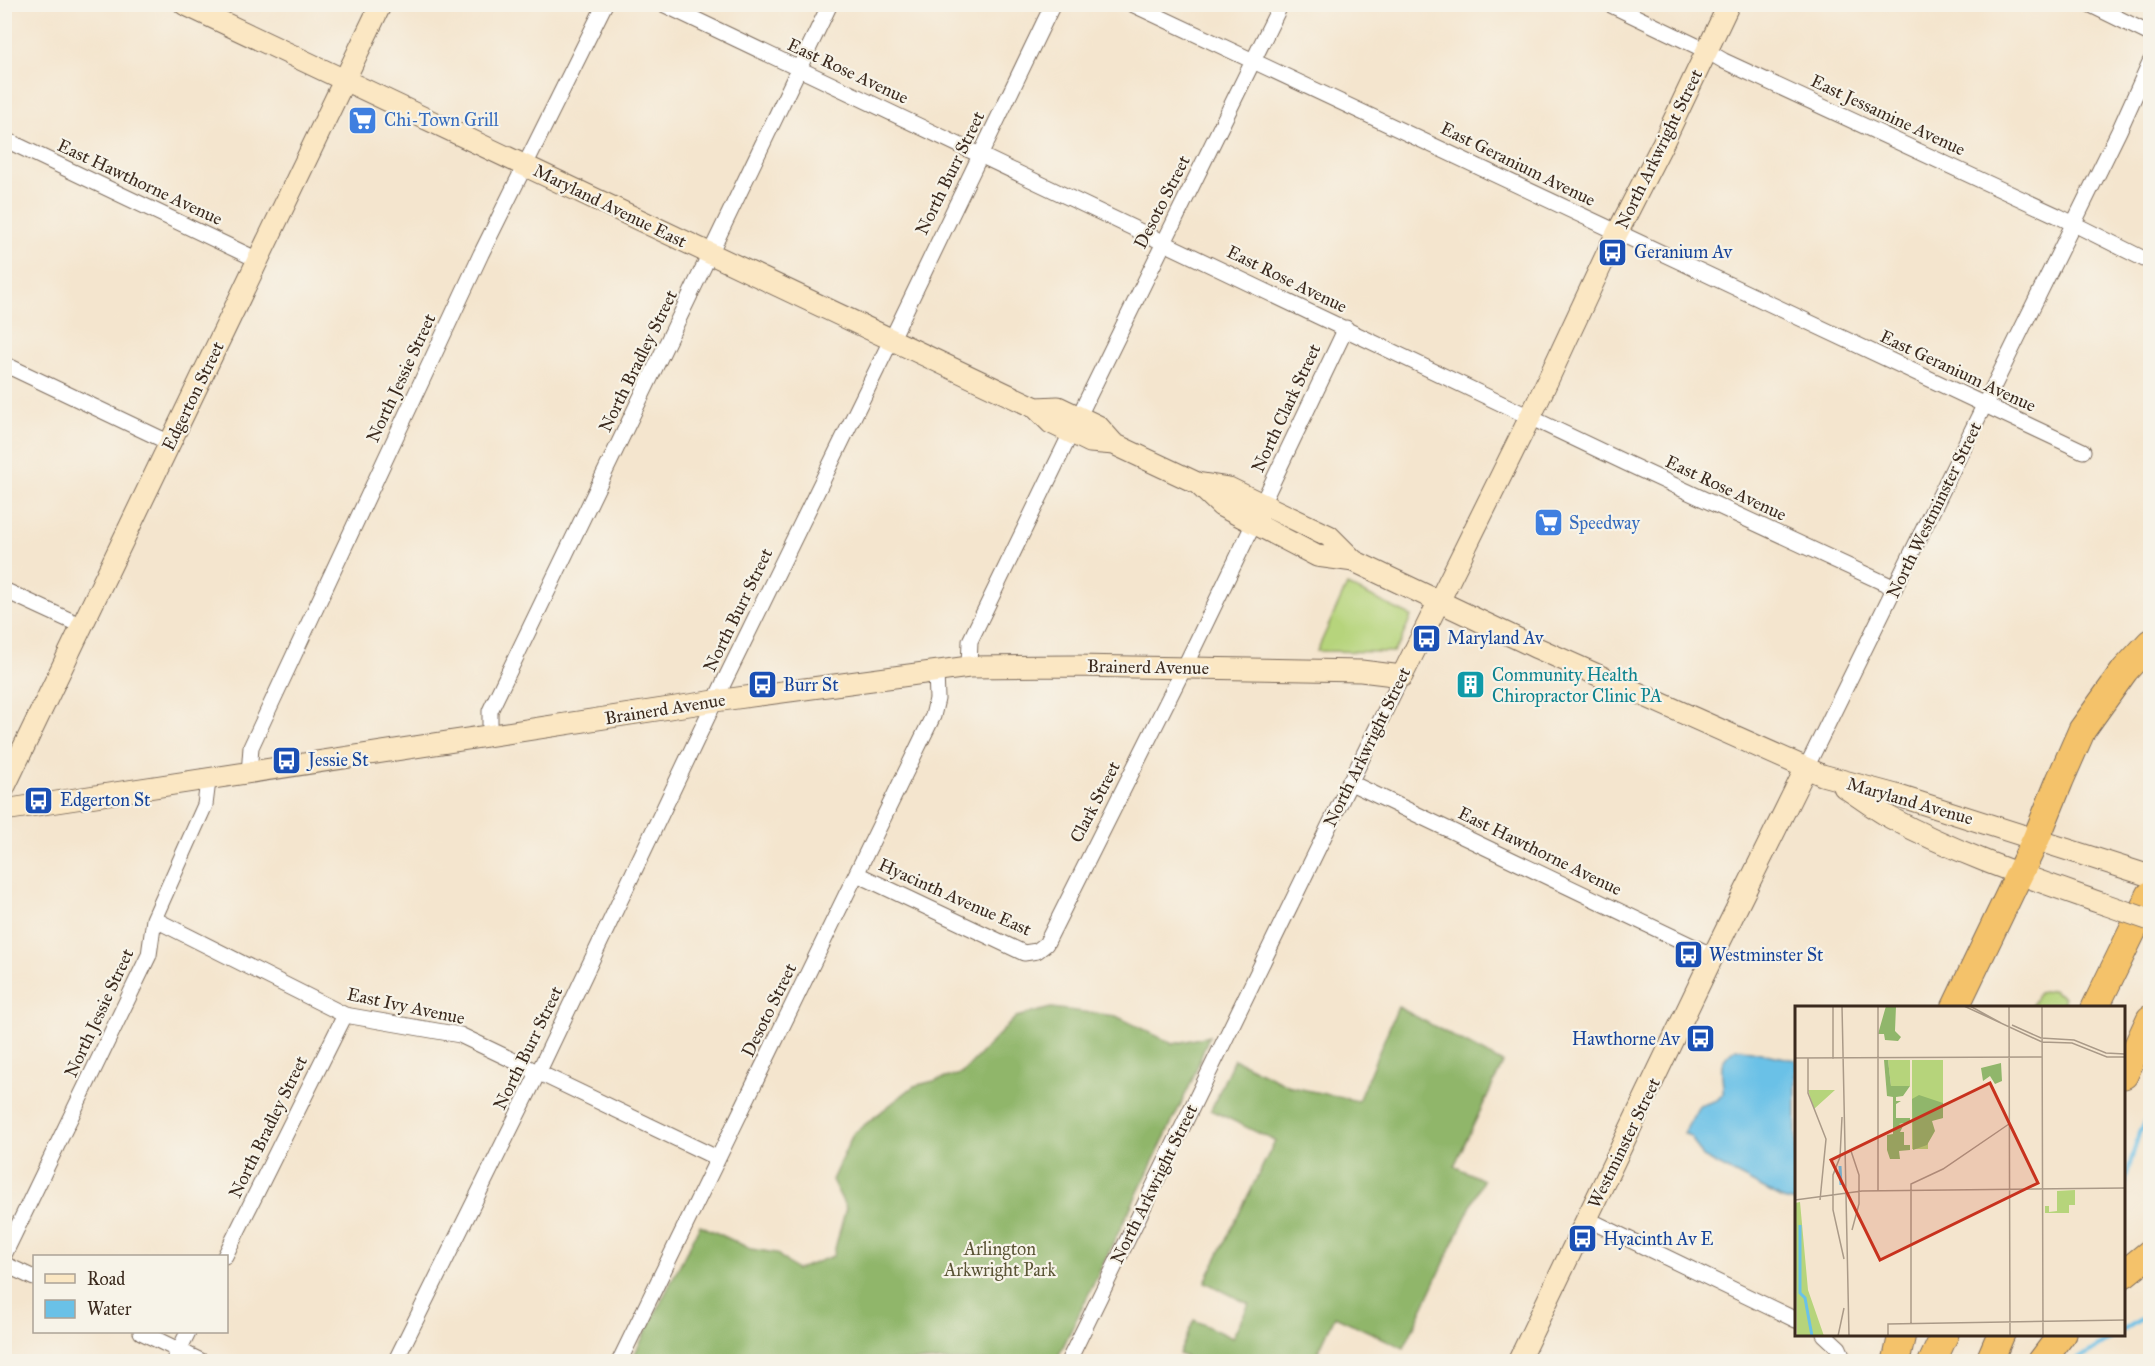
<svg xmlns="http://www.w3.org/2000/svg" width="2155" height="1366" font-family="'IM FELL Great Primer',serif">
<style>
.green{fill:#b6d47b;stroke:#787f4c;stroke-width:1.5}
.forest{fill:#90b66b;stroke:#667044;stroke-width:1.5}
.water{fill:#6ac1e7;stroke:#527682;stroke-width:1.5}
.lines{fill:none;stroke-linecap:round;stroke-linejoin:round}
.stream{stroke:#6ac1e7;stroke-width:4}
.street-casing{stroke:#7c6b5c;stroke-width:17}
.secondary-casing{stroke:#7c6b5c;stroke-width:23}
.highway-casing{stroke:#7c6b5c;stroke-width:29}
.street{stroke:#fff;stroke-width:15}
.secondary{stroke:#fbe7c3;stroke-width:21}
.highway{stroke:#f4c26a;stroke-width:27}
.secondary-bridge-casing{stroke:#7c6b5c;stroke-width:23;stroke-linecap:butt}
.secondary-bridge{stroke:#fbe7c3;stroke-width:21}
.labels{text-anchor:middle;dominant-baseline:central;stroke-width:4.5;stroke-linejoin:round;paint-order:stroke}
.street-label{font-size:18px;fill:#3b2a1e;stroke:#f7f3e8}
.shop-label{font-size:18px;fill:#366cbe;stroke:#f7f3e8;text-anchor:start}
.transit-label{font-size:18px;fill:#164399;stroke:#f7f3e8;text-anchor:start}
.culture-label{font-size:18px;fill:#0d838f;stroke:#f7f3e8;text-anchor:start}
.park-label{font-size:18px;fill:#5a5435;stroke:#f7f3e8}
.inset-river{fill:none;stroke:#6ac1e7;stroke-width:3}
.inset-road{fill:none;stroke:#aa9a88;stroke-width:1.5}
.view{fill:#c8321e;fill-opacity:0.15;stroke:#c8321e;stroke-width:3}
.inset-edge{fill:none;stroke:#3b2a1e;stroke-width:3}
</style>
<rect width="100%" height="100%" fill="#f7f3e8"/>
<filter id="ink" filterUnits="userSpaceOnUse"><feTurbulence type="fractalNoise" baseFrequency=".0167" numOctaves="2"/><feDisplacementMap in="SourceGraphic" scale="12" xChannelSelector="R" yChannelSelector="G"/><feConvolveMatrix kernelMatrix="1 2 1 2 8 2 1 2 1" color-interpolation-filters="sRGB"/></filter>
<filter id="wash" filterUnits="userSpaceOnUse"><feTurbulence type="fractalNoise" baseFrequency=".008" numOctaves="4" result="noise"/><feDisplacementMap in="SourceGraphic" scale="24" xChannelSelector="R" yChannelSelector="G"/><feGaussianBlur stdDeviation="1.35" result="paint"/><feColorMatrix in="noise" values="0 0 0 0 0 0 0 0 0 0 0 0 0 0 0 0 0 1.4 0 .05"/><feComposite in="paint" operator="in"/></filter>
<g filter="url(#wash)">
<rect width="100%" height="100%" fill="#f4e5ce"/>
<path class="green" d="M1347,585l64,31 -11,27 -7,9 -76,-1z
M2052,990l12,7v10h-33l7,-14z"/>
<path class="forest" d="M1398,1007l105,56 -49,103 29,14 -79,168 -69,-32 -21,45h-120l-15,-7 15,-34 38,18 17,-34 -44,-22 70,-141 -64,-31 23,-51 58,28 66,14z
M1051,1008l65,8 57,28 36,-8 -18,47 -135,278h-425l69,-136 51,24 25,4 20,17 37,-14 13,-48 -14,-28 21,-46 61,-48 47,-12 55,-57z"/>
<path class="water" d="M1736,1048l60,12v142l-13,-3 -80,-42 -12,-20 -7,-4 15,-27 18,-6 6,-6c1,-21 -9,-31 13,-46z"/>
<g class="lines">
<path class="stream" d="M2124,1185l15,-52 11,-23
M2124,1330l26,-17
M2074,1362l43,-28"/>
</g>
</g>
<g filter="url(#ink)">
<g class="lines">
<defs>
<path id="street" d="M663,4l963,459 269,125
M1132,4l951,447
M1609,4l98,47 17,10 334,155 92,46
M2089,4l61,30
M4,139l254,121
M4,364l166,79
M1079,416l202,-412
M1262,504l84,-176
M4,590l78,36
M969,667l1,-26 101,-208
M490,736v-25l340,-707
M1806,768l313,-637 31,-69
M249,774l2,-27 230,-493 124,-250
M1349,782l364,174
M857,874l167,79 13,-2 9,-7 138,-276 70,-145
M154,919l191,96 115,20 257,123
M1587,1219l209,101
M4,1255l145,-300 5,-36 51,-114 3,-24
M225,1256l120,-241
M4,1264l30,14
M141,1332l62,30
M1824,1334l15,14 6,14
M173,1362l15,-30
M395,1362l143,-289 186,-391 175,-358 154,-320
M619,1362l314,-646 4,-17 -1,-28
M1068,1362l334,-686"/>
<path id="secondary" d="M184,4l852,404 15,15 39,19 24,2
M1036,408l22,-1 40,19 16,18 83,39 32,5 33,16 67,32 25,25
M1197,483l24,23 96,50 37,5 183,87 285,127 74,20 254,81
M1844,787c16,10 31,22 47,31 67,36 139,60 210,85
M4,788l377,-784
M4,810l711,-109 254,-34 105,-1 287,5 41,5 136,-275 71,-152 54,-106 66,-139
M1518,1362l195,-406 93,-188"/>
<path id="highway" d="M1955,1008l81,-169 24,-59 22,-50 43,-60 25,-27
M2095,1008l55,-113
M2124,1075l26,-56
M2124,1274l26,-21
M1896,1362l6,-28
M1932,1362l13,-28
M1989,1362l12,-28
M2041,1362l21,-28"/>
</defs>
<use href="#street" class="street-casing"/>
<use href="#secondary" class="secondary-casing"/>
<use href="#highway" class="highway-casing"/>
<use href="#street" class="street"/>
<use href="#secondary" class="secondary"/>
<use href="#highway" class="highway"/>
<defs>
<path id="secondary-bridge" d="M2101,903l49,17"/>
</defs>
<use href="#secondary-bridge" class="secondary-bridge-casing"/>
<use href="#secondary-bridge" class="secondary-bridge"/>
</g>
</g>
<defs>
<symbol id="supermarket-square" viewBox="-11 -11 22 22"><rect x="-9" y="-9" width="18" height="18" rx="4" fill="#3f7fe0" stroke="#f7f3e8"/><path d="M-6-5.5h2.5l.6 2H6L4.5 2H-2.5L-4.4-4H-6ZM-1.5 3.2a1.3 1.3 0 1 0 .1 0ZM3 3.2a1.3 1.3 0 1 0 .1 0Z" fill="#fff"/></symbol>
<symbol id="bus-square" viewBox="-11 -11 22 22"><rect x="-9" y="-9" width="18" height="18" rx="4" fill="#1a4fb4" stroke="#f7f3e8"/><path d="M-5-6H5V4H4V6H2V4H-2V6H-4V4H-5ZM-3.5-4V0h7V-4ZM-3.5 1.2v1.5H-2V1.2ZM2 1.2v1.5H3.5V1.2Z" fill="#fff"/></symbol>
<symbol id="building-square" viewBox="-11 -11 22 22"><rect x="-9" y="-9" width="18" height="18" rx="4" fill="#0f9aa8" stroke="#f7f3e8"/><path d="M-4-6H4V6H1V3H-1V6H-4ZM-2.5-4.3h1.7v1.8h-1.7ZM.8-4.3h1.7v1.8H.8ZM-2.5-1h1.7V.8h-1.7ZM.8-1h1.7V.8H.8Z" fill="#fff"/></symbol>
</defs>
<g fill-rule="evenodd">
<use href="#supermarket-square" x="346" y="104" width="33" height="33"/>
<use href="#bus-square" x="1596" y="236" width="33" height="33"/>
<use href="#supermarket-square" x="1532" y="506" width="33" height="33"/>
<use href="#bus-square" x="1410" y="622" width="33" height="33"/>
<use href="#bus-square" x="746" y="668" width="33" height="33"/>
<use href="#building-square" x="1454" y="668" width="33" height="33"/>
<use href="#bus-square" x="270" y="744" width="33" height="33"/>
<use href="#bus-square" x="22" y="784" width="33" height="33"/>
<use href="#bus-square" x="1672" y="938" width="33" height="33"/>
<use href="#bus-square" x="1684" y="1022" width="33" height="33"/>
<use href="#bus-square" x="1566" y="1222" width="33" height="33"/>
</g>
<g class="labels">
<g class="street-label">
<text transform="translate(848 71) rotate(25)">East Rose Avenue</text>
<text transform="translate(1888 115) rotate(25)">East Jessamine Avenue</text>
<text transform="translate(1659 149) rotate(-64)">North Arkwright Street</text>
<text transform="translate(1518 164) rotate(26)">East Geranium Avenue</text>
<text transform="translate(950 173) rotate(-64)">North Burr Street</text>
<text transform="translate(140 182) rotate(25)">East Hawthorne Avenue</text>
<text transform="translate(1162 202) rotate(-63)">Desoto Street</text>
<text transform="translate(610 206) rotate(26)">Maryland Avenue East</text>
<text transform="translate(1287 279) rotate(26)">East Rose Avenue</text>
<text transform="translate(638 361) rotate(-64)">North Bradley Street</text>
<text transform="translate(1958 371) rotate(25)">East Geranium Avenue</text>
<text transform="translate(401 378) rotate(-65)">North Jessie Street</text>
<text transform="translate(193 396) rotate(-64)">Edgerton Street</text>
<text transform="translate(1286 408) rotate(-65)">North Clark Street</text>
<text transform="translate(1726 488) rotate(25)">East Rose Avenue</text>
<text transform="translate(1934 510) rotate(-64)">North Westminster Street</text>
<text transform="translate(738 610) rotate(-64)">North Burr Street</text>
<text transform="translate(1148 667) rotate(1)">Brainerd Avenue</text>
<text transform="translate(665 709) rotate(-9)">Brainerd Avenue</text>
<text transform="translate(1367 747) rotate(-64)">North Arkwright Street</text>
<text transform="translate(1910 801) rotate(16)">Maryland Avenue</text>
<text transform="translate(1095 802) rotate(-63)">Clark Street</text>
<text transform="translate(1540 851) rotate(26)">East Hawthorne Avenue</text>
<text transform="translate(955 897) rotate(24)">Hyacinth Avenue East</text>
<text transform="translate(406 1006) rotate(12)">East Ivy Avenue</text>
<text transform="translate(769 1010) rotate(-64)">Desoto Street</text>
<text transform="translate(99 1013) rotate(-65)">North Jessie Street</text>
<text transform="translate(528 1048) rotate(-64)">North Burr Street</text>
<text transform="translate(268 1127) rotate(-64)">North Bradley Street</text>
<text transform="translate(1624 1143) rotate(-64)">Westminster Street</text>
<text transform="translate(1154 1184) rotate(-64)">North Arkwright Street</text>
</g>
<g class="shop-label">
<text x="384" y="120">Chi-Town Grill</text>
<text x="1569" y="523">Speedway</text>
</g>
<g class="transit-label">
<text x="1634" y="252">Geranium Av</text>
<text x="1447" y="638">Maryland Av</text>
<text x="783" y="685">Burr St</text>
<text x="308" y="760">Jessie St</text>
<text x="60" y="800">Edgerton St</text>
<text x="1709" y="955">Westminster St</text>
<text x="1680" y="1039" text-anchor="end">Hawthorne Av</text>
<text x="1603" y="1239">Hyacinth Av E</text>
</g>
<g class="culture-label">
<text x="1492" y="675">Community Health<tspan x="1492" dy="21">Chiropractor Clinic PA</tspan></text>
</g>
<g class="park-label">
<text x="1000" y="1249">Arlington<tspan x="1000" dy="21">Arkwright Park</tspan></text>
</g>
</g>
<g transform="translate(1795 1006)">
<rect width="330" height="330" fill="#f4e5ce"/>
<path d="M93,54h22v26h-19zM117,54h31v58l-15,1v30h-16zM13,84h27l-21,19zM280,184v15h-6v8h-24v-7h4v6l8,-1v-20zM5,196l8,88 16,46h-27l-2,-133z" fill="#b6d47b"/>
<path d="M91,0h10l-1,25 6,6 -3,4 -13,-1 -1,-6h-6zM89,54h4l3,26h19l-7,10 -7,1v4h5l-5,3v14h14v4l-11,2 4,2 -3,6h4v13h6v5l-11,1 1,8h-10l-3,-9v-15l6,-1v-37l-6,-1zM206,57l1,18 -7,3 -5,-8 -7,5 -2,-13zM124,89l24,8v15l-11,3 3,10 -8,14 -14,5 -1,-51z" fill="#90b66b"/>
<path class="inset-river" d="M45,160l1,19M5,219v68l5,5 7,38"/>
<path class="inset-road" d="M47,0l7,330M83,0v185M169,0l78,36 30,1 35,14h18M175,0l31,17M214,0l1,330M247,0l1,330M217,19l29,13 33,2 32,13 19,1M0,52l247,-1M13,52v35l18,46 -6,61M38,53v-53M47,111l-2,40 -7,18v35l11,49M56,145l8,24v29l-7,26M0,194l67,-9 263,-3M116,317v-139l32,-15 66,-45M43,330l6,-28M93,330v-12l237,-4"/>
<path class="view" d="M195,77l48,100 -158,77 -49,-100z"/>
<rect width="330" height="330" class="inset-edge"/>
</g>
<rect width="2155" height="1366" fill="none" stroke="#f7f3e8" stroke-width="24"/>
<rect x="33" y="1255" width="195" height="78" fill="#f7f3e8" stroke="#aca397" stroke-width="1.5"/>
<rect x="45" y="1274" width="30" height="9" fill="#fbe7c3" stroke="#aca397" stroke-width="1.5"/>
<text x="87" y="1285" font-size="18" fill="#3b2a1e">Road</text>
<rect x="45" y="1300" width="30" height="18" fill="#6ac1e7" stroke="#aca397" stroke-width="1.5"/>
<text x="87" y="1315" font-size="18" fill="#3b2a1e">Water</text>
</svg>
